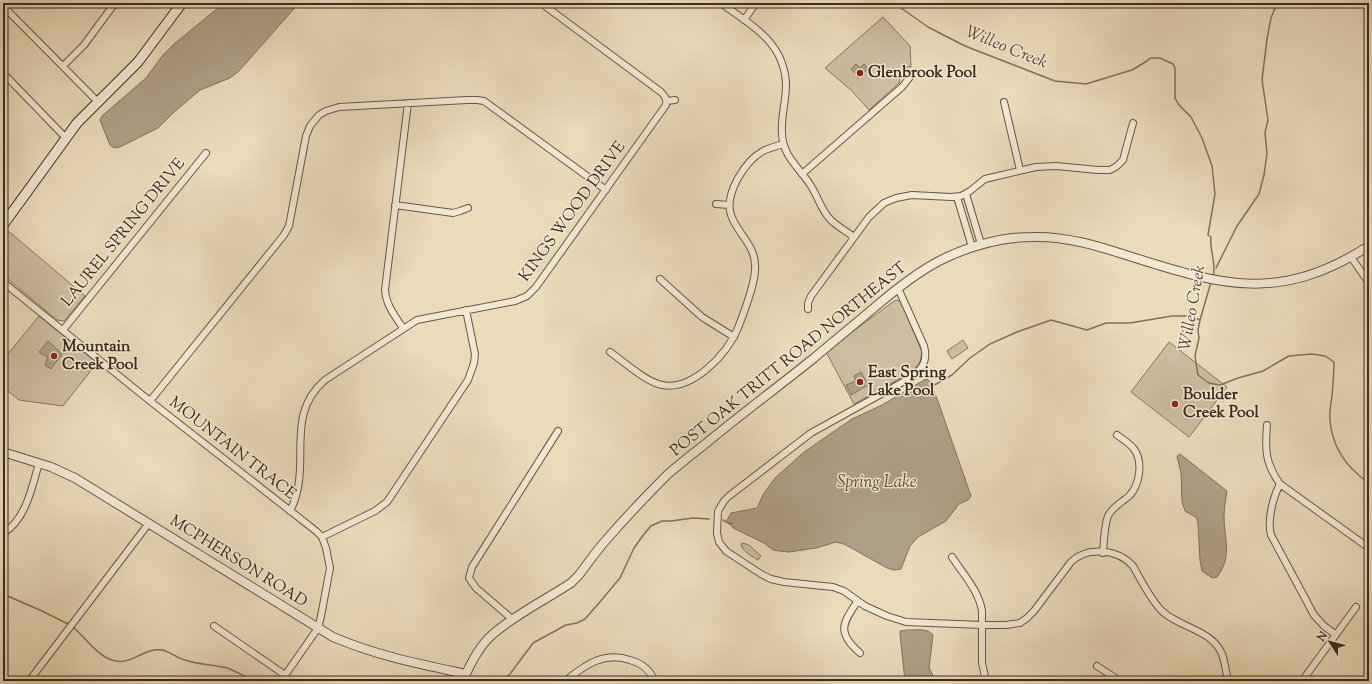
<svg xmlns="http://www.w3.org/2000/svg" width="1372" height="684" font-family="'Sorts Mill Goudy',serif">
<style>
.green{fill:#ccbda0;stroke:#847460}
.water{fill:#aea086;stroke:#80725d}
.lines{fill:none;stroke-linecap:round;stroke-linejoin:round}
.stream{stroke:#80725d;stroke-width:1.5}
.minor-casing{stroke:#675846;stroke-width:8}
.tertiary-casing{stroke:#675846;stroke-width:10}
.secondary-casing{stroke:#3b2c1f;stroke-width:11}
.minor{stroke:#f1e8d3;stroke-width:6}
.tertiary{stroke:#f1e8d3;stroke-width:8}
.secondary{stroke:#f1e8d3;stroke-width:9}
.poi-dot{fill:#8f2418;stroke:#f1e8d3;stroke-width:1.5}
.labels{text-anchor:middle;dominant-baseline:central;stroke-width:3;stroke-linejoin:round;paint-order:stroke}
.poi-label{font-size:16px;font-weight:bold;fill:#3b2c1f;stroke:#f1e8d3;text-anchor:start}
.street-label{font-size:16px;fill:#3b2c1f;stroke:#f1e8d3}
.water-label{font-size:17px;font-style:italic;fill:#584939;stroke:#f1e8d3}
</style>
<rect width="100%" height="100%" fill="#eadbbb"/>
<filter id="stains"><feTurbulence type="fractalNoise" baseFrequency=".005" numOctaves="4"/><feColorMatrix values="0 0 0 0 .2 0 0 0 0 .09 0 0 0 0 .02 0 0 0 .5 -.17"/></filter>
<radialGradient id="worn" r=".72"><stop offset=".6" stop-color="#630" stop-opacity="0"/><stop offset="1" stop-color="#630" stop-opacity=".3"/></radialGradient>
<path class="green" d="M883,17l27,29 1,21h-4l-5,2 -3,14 -2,2 -28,25 -18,-20 -26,-22z
M6,229l79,67 -21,25 -7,-1 -54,-45v-41z
M897,300l4,2 21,50 -2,10 -8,10 -58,32 -28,-52c22,-18 46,-34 68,-51z
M39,316l58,47 -34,43 -44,-6 -16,-13v-27z
M963,340l5,8 -16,11 -5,-8z
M1169,342l58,45 -38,50 -58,-45z
M742,543l7,2 12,11 -3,4c-6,-4 -15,-8 -17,-15z"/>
<path class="water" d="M224,3h75l-60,68 -9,7 -30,12 -27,23 -15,15 -38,19 -6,1 -4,-3 -10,-25 2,-4 44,-38 17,-23 11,-11z
M856,64l4,4 4,-4 4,5 -10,9 -1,-3 -6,-6z
M48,341l14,13 -11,15 -6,-4 3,-8 -9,-5z
M861,372l7,13 -17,10 -5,-10 10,-4 -2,-5z
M927,379l4,4 9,24 31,89 -3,4 -9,4 -13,17 -28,16 -8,9 -9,23 -7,1 -7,-2 -43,-24 -8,-2 -20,6 -27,4 -10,-1 -6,-1 -9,-7 -31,-15 -6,-8 4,-7 26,-5 7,-15 11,-15 29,-26 48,-33 30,-14 42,-25z
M1180,454l47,37c-1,8 -3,17 -3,25 0,23 9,40 -7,61l-5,1 -10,-7 -2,-11 -2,-36 -1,-6 -12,-7 -3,-9 -1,-29 -4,-17z
M908,630c8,0 20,-2 25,5l-4,33 7,13h-31l-5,-47v-3z"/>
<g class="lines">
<path class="stream" d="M894,3l34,24 37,19 90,35 31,3 46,-14 15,-9 3,-3h10l13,6 2,4v30l4,7 12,12 11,21 10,28 3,28 -7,41 3,2c-2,13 6,27 2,40
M1216,268l21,-42 22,-32 5,-19 3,-22 -2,-20 3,-13 -6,-40 5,-41 4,-21 6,-15
M1211,282l-11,38 -2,10 1,8 -4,18 3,19 11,8 11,2 18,-7 25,-7 26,-15 23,-2 13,2 9,6c0,11 -1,22 -2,34 -1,7 -3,16 -2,24 2,27 17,48 39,63
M931,387l21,-12 18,-17 20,-14 27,-12 34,-12 36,10 19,-7h24l42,-7h17l11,4
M723,520l7,4 2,-1
M3,594l39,17 28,14
M73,627c12,10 20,24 34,31 22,12 35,-11 55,-8 9,2 15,8 23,10 13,5 28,4 42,8 11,4 20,10 31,13
M500,681l10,-7 23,-31 33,-18 11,-2 8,-4 14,-16 21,-25 14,-30 10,-14 7,-8 11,-5h9l22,-3 16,1"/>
<defs>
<path id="minor" d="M721,3c21,16 46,29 58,53 15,32 1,49 3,78 1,23 18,34 29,52 7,11 10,23 18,32 7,8 17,13 25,19
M3,6l94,95
M744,20l12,-17
M63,66l21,-21 31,-42
M3,73l62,64
M667,101l8,-1
M1004,102l16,68
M802,174l100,-87 8,-10
M966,194l15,50
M957,197l15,50
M716,204l13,1
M395,205l58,8 7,-2 8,-3
M1351,257l18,26
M660,279l42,38 32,20
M3,282l147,119 166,130 6,6 4,11 4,20 -9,48 -3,12 -37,53
M898,288l26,58c4,14 -1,22 -12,31l-101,56 -82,63 -5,5 -6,10 -1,22 2,9 7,9 35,23 10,5 13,3 49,5 11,4 21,15 22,10 19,6 76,3h24l14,-2 7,-5 7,-7 37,-49c16,-16 47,-13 62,4 8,14 18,35 30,46 18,16 49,18 59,42 3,8 4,18 6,27
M808,309v-6l3,-7 58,-79 15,-14 12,-5 16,-3 39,2 10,-1 9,-5 15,-12 51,-12 20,-1 42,4h12l7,-4 6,-6 10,-37
M403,328c-8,-12 -17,-23 -18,-38l23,-187
M63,330l143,-177
M610,352c13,9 36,30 52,33 31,6 65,-31 76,-57 6,-16 19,-48 17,-64 -1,-20 -18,-31 -24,-49 -7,-21 14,-54 32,-64 6,-3 13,-5 20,-7
M150,401l134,-166 5,-9 17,-90 4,-10 9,-11 7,-4 13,-4 128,-7h10l7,1 122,89
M1267,425c-2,24 -2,38 13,59l89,64
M1280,484c-7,13 -13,37 -9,51l43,80 10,11 12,9
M290,511c24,-46 -8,-94 35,-131l92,-60 98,-19 12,-5 9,-9 130,-182c1,-6 -1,-9 -5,-13l-120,-89
M3,533c23,-13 29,-46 36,-70
M322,537l53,-26 12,-9 81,-122 6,-17 1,-9 -9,-44
M1103,553c1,-12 1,-26 5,-37 5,-10 15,-14 22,-21 10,-11 13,-34 4,-46 -4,-5 -11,-10 -17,-14
M952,557c11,17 27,34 30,54v52l4,18
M857,602c-15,22 -20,31 3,51
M512,619l-36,-31 -7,-10 3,-11 86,-136
M214,626l71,49
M1097,666l23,15
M3,678l4,3
M29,681l120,-158
M565,681c20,-16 39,-30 65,-21 11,3 20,10 25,21
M1302,681l54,-74"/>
<path id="tertiary" d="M3,452l48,15 24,11 258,159c45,19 86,27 133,37
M463,681c7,-17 16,-35 30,-47 23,-20 52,-34 78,-51l8,-8c9,-12 18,-25 28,-36 20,-23 40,-44 61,-65 12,-10 24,-20 36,-29 36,-30 74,-58 110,-87 20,-17 41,-34 61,-51 20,-17 41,-34 64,-46 30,-15 61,-24 94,-24 33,-1 65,9 96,19 94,30 150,47 240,-10"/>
<path id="secondary" d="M3,225l74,-102 61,-61 44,-59"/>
</defs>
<use href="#minor" class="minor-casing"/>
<use href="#tertiary" class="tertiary-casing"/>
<use href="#secondary" class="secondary-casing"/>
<use href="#minor" class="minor"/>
<use href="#tertiary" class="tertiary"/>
<use href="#secondary" class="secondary"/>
</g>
<g class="poi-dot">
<circle cx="860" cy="73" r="4"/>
<circle cx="54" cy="356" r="4"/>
<circle cx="860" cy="382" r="4"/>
<circle cx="1175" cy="404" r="4"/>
</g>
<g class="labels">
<g class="poi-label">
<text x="868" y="73">Glenbrook Pool</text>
<text x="62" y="347">Mountain<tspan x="62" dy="18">Creek Pool</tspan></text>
<text x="868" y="373">East Spring<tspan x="868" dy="18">Lake Pool</tspan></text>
<text x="1183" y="395">Boulder<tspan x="1183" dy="18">Creek Pool</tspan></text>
</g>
<g class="street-label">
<text transform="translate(573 212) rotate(-54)">KINGS WOOD DRIVE</text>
<text transform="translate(124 233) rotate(-51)">LAUREL SPRING DRIVE</text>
<text transform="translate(789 360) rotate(-39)">POST OAK TRITT ROAD NORTHEAST</text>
<text transform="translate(232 449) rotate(38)">MOUNTAIN TRACE</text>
<text transform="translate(238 562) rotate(32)">MCPHERSON ROAD</text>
</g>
<g class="water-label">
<text transform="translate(1006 48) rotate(22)">Willeo Creek</text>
<text transform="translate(1193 308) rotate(-80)">Willeo Creek</text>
<text x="877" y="483">Spring Lake</text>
</g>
</g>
<rect width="1372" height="684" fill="none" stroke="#eadbbb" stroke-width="16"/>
<rect x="4" y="4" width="1364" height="676" fill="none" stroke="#3b2c1f" stroke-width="2"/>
<rect x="8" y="8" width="1356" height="668" fill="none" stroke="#3b2c1f"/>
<g transform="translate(1330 642) rotate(306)" stroke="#f1e8d3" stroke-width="3" paint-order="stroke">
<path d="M0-3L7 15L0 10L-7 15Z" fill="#3b2c1f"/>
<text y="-6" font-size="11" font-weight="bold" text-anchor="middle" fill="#3b2c1f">N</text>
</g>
<rect width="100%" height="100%" filter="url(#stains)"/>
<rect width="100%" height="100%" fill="url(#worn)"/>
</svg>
